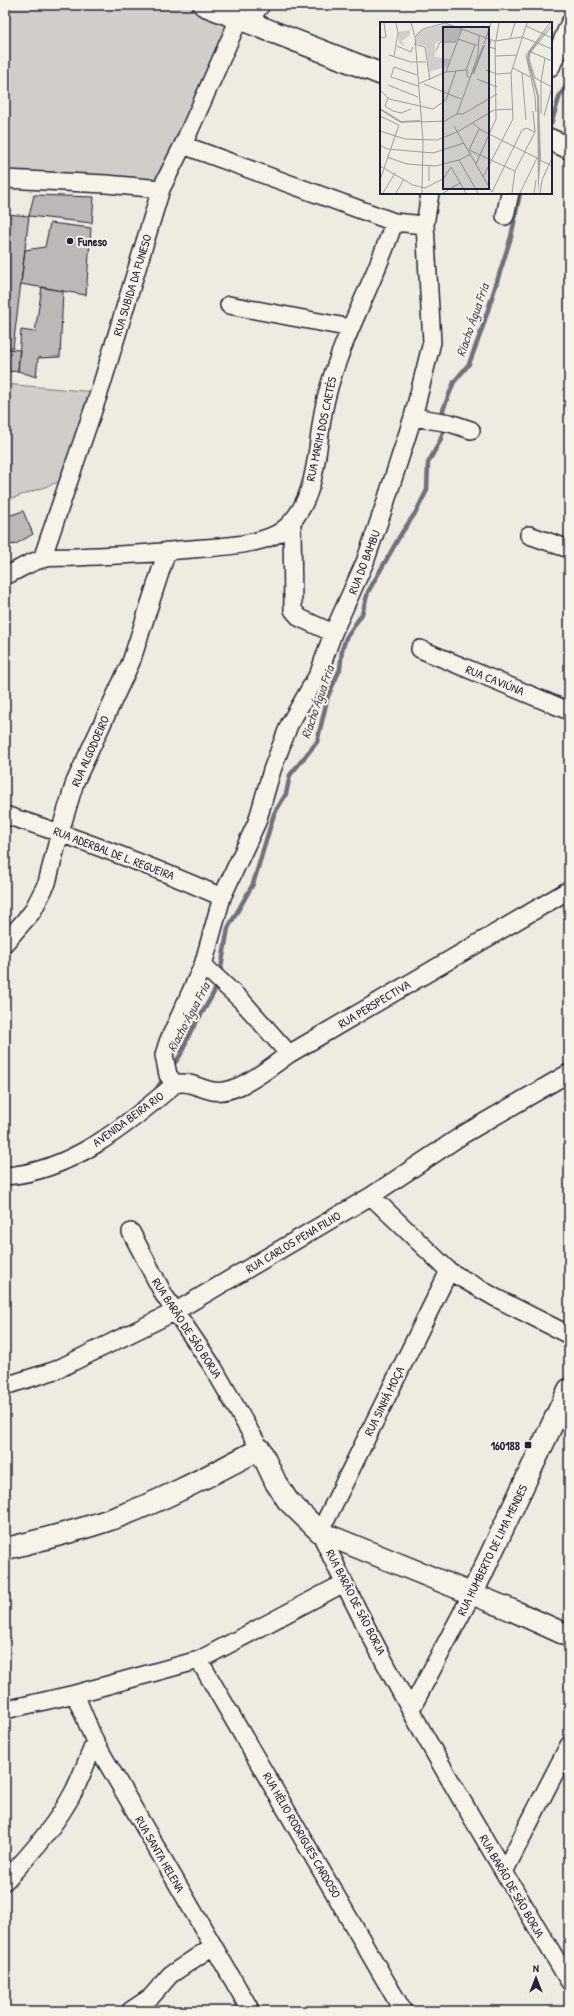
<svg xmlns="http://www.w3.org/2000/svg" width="574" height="2016" font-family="'Patrick Hand',sans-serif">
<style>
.green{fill:#d1cdc9;stroke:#7a7882}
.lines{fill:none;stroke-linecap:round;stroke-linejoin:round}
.stream{stroke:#716f7b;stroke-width:4.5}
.building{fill:#bbb8b7;stroke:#22223b}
.minor-casing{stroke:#22223b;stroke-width:20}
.tertiary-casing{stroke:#22223b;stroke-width:24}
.minor{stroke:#f7f3e8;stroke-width:17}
.tertiary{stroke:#f7f3e8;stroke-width:21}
.poi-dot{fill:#22223b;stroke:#f7f3e8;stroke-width:1.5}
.labels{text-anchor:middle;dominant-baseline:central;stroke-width:4;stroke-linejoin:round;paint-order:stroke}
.poi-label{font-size:12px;font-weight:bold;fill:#22223b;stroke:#f7f3e8;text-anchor:start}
.street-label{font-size:12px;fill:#22223b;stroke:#f7f3e8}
.water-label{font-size:13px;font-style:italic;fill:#504f60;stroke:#f7f3e8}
.inset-river{fill:none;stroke:#a6a3a6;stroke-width:2}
.inset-road{fill:none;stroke:#9c9b9f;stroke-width:1}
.view{fill:#22223b;fill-opacity:0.15;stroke:#22223b;stroke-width:2}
.inset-edge{fill:none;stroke:#22223b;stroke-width:2}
</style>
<rect width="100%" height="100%" fill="#eeebe1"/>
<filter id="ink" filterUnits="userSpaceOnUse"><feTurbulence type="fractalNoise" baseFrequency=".025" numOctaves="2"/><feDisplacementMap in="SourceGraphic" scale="8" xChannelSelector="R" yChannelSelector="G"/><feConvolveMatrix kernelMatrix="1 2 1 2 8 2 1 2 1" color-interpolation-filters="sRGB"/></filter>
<g filter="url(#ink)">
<path class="green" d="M5,5h185l42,15 -67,163 -160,-5z
M5,384l90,8 -28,87 -62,22z"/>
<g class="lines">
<path class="stream" d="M551,124l9,-29 9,-13
M444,419l-1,-9 11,-28 15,-18 12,-32 30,-95 9,-44
M220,974l8,-46 25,-44 21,-70 12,-20 4,-19 27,-33 11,-46 12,-27 2,-19 4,-12 16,-24 6,-22 33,-58 15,-22 11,-22 1,-27 12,-22 5,-15
M171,1066c12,-9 13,-23 21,-37 9,-15 19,-29 26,-45
M156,1090l9,-14"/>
</g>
<path class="building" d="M34,195l60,2 -2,26 -63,-7z
M6,214l23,2 -16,132 -8,-1z
M50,223l41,5 -5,67 -65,-11 4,-34 20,-3z
M42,287l21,4 -3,66 -22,1 -2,19 -18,-6 3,-41 14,2z
M5,349l15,1 -2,21 -13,1z
M23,511l10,23 -17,10 -11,2v-29z"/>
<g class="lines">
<defs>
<path id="minor" d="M247,22l14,-17
M551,67l18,-43
M183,145l211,77
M5,179l101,5 55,5
M505,216l5,-23
M229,305l122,23
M413,417l37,6 21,7
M292,522l1,88 7,8 33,15 32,-71 19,-55 29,-90 19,-75 -7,-117 5,-32
M529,535l40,14
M42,559l59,-172 60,-198 22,-44 56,-126
M5,576c12,-5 24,-14 37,-17 10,-3 23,-1 34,-2 31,-2 64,-2 95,-6 30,-4 89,-3 112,-21 34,-27 33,-77 40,-117 12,-67 51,-126 71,-191l31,3
M420,649l149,62
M5,815c74,23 146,51 217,82
M5,943l27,-31 15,-29 13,-51 15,-50 56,-120 36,-111
M203,965l39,36 47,53
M175,1084l-7,-9 -4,-20 4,-13 35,-77 19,-68 35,-75 15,-52 17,-45 30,-52 14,-40
M5,1176c65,-4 122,-51 170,-92 14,-4 25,5 38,7 25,4 57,-24 76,-37l280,-164
M371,1196l78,75 47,27 73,37
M131,1232l33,63 49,72 47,82
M449,1271l-129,261c71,155 162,303 249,449
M5,1386l51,-16 120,-59 195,-115 93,-62 105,-61
M199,1660l204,351
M75,1694l20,48 156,269
M411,1709l61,-115
M5,1710l70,-16 124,-34 145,-77
M504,1872l65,-127
M5,1881c26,-27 52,-57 69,-90 8,-16 14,-33 21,-49
M130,2011l21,-14 19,-22 43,-29"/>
<path id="tertiary" d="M204,5l177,69
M551,140l18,8
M5,1549c38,-10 78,-19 115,-33 48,-18 94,-43 140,-67l16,34 12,18 32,31 194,79 55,25
M472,1594l97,-205"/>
</defs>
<use href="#minor" class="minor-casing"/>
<use href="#tertiary" class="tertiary-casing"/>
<use href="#minor" class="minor"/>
<use href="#tertiary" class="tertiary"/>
</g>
</g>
<g class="poi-dot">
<circle cx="70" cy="241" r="4"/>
<rect x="524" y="1441" width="8" height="8" rx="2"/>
</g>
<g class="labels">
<g class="poi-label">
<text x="78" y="241">Funeso</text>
<text x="520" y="1445" text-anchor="end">160188</text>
</g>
<g class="street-label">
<text transform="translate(132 285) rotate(-73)">RUA SUBIDA DA FUNESO</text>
<text transform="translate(321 429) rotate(-78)">RUA MARIM DOS CAETÉS</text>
<text transform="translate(364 562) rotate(-69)">RUA DO BAMBU</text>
<text transform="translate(495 680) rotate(22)">RUA CAVIÚNA</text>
<text transform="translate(90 751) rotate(-66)">RUA ALGODOEIRO</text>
<text transform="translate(114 853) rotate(21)">RUA ADERBAL DE L. REGUEIRA</text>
<text transform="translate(374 1004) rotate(-31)">RUA PERSPECTIVA</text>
<text transform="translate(128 1119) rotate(-36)">AVENIDA BEIRA RIO</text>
<text transform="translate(293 1242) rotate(-31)">RUA CARLOS PENA FILHO</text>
<text transform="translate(187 1328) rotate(57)">RUA BARÃO DE SÃO BORJA</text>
<text transform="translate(384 1401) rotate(-64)">RUA SINHÁ MOÇA</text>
<text transform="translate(492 1550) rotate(-64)">RUA HUMBERTO DE LIMA MENDES</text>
<text transform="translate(356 1602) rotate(63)">RUA BARÃO DE SÃO BORJA</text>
<text transform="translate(302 1835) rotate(60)">RUA HÉLIO RODRIGUES CARDOSO</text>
<text transform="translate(160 1854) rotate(60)">RUA SANTA HELENA</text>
<text transform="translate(512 1886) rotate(60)">RUA BARÃO DE SÃO BORJA</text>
</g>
<g class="water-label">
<text transform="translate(472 320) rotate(-71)">Riacho Água Fria</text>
<text transform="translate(317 702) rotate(-71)">Riacho Água Fria</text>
<text transform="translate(188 1017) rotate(-62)">Riacho Água Fria</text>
</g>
</g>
<g transform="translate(380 22)">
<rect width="172" height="172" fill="#eeebe1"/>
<path d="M67,2l15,5 -6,13 -17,-1 -4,3v13l16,2 -3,7 -19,6 -3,-26 -11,-3 2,-10 5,-3zM30,8v5l-8,6 3,5 -6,-3 -1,-11z" fill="#d1cdc9"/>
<path d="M172,1l-22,30 -1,7 10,36 2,61 -3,36 -1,-97 -10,-36 1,-8z" fill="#a6a3a6"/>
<path class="inset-river" d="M93,52l11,-29M0,87l21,13 19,-1"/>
<path class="inset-road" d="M31,1l4,14 8,104 -1,52M146,4l26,12M172,4l-22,27 -1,6 6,19 17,9M35,15l8,-8 22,-6 50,18M0,16l6,-1 -2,-14M78,17l17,6M130,17l5,-16M111,18l-2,7 7,2M116,18l3,-17M115,19l27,-4 13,5M158,21l14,6M34,22l11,3 5,33M104,22l7,-21M17,24l14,6 2,-5M56,29l4,-9h16M151,30l21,9M9,33l22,7h15M14,34l4,-23 -2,-10M116,34l21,-1M133,46l17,9M87,47v7l3,2 8,-23 1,-20M106,48l11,4 14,-1M66,50l16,-43M142,51l4,47M37,53l-23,-8 -3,10 27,9M97,57l20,8M38,62l28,-12 20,-2 9,-25h2M44,62l37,15M8,63l30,12M0,68l9,9 44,10 13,-9 10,-29M8,76l-3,8 8,5 8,2 10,-4M156,90l-1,-16 -9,-41 24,-32M77,92h6l34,-20M77,92l13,-36M161,92v-33l4,-23M0,94l19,9 -19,55M164,94l8,-29M40,100l25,-1 12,-7M93,101l8,7 58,29M74,104l38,66M0,109l25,8 32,1 20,-8 37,-22 19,-1M0,123l7,4 46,4 31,-10M89,128l46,21M89,128l10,-21M7,135l20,7 28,2 24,-6 12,-6M79,138l19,33M160,138l12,6M96,142l20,-45 -1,-78M0,144l33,19 12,3 18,-9 8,-12M71,145l15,26M103,155l30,-58 -2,-46 16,-50M49,159v-15M112,170l30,-62 4,-2 9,4M3,171l12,-20M16,171l8,-14M63,171l17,-10M132,171l3,-22 20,-39 -2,-21M140,171l17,-35M154,171l2,-13M160,171l2,-13 10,-22"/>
<path class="view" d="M63,5h46v162h-46z"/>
<rect width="172" height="172" class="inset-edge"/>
</g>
<rect width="574" height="2016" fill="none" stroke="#f7f3e8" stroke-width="20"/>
<rect x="10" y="10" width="554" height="1996" fill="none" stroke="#22223b" stroke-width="1.5" filter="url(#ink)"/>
<g transform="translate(536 1978)" stroke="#f7f3e8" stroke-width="3" paint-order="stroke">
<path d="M0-3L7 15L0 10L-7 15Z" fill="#22223b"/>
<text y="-6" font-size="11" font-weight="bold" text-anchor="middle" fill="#22223b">N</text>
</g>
</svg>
